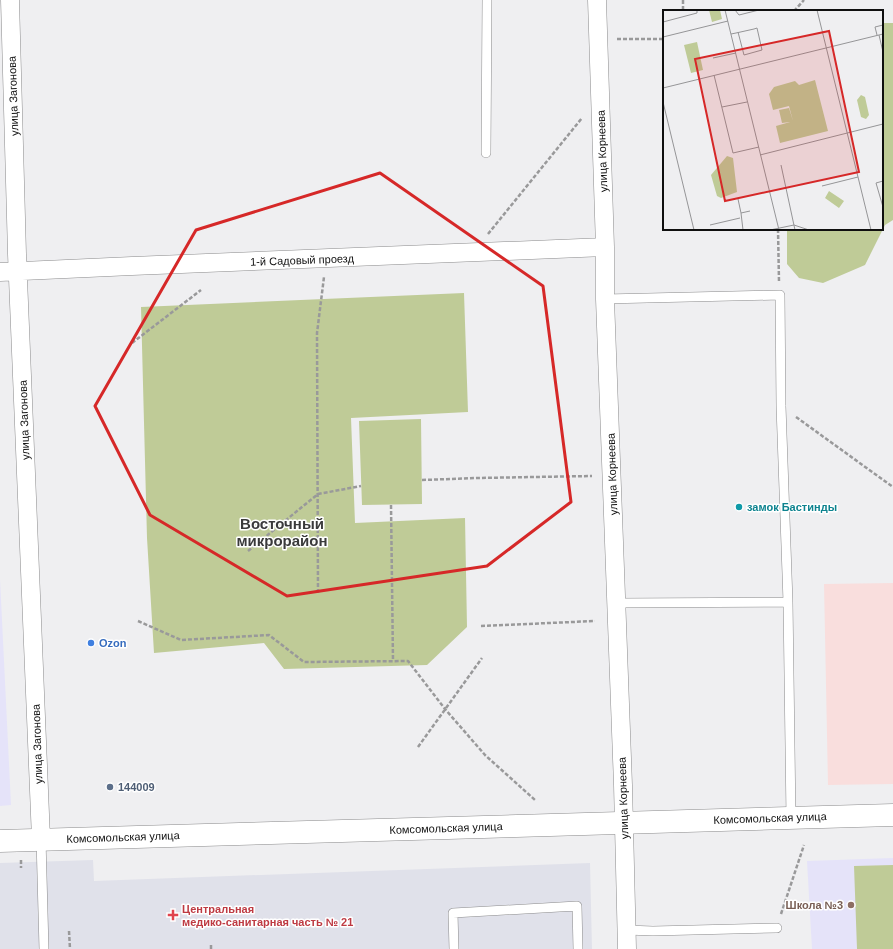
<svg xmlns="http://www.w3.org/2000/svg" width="893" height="949" font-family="Helvetica,sans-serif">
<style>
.built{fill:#e0e1ea}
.industrial{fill:#f9dedd}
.education{fill:#e5e3f9}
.green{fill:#bfcb97}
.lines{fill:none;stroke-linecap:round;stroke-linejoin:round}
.lane-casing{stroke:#8b8b8c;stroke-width:10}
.street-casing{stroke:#8b8b8c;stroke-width:19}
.secondary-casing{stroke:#8b8b8c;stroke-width:23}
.path{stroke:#99999a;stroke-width:2.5;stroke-dasharray:4 2;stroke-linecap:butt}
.lane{stroke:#fff;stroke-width:9}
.street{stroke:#fff;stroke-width:18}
.secondary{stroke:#fff;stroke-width:22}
.marked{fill:none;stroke:#d62828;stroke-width:3;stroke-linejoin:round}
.culture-dot{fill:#0f9aa8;stroke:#fff;stroke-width:1.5}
.shop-dot{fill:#3f7fe0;stroke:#fff;stroke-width:1.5}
.service-dot{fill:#5c6f8a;stroke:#fff;stroke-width:1.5}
.education-dot{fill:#8d6e63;stroke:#fff;stroke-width:1.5}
.health-dot{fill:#e0444e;stroke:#fff;stroke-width:1.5}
.labels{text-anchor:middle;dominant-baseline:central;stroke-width:3;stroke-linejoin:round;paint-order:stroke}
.street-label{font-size:11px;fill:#0f0f0f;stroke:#fff}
.culture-label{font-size:11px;font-weight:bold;fill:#0d838f;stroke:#fff;text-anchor:start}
.shop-label{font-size:11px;font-weight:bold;fill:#366cbe;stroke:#fff;text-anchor:start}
.service-label{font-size:11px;font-weight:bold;fill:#4e5e75;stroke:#fff;text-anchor:start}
.education-label{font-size:11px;font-weight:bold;fill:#785e54;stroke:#fff;text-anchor:end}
.health-label{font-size:11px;font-weight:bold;fill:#be3a42;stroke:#fff;text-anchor:start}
.district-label{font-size:15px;font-weight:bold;fill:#3a3a3b;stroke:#fff}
.inset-road{fill:none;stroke:#959597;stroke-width:1}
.view{fill:#d62828;fill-opacity:0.15;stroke:#d62828;stroke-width:2}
.inset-edge{fill:none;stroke:#0f0f0f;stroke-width:2}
</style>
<rect width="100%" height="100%" fill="#efeff1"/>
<path class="built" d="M93,860l1,21 496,-18 2,86h-592v-86z"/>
<path class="industrial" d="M893,583v201l-65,1 -4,-201z"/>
<path class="education" d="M0,579l11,226 -11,1z
M893,858v91h-81l-5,-88z"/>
<path class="green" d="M882,23h11v197l-8,5 -20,40 -42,18 -24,-5 -12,-14v-35h95z
M464,293l4,119 -117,6 4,105 110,-5 2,109 -40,38 -143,4 -20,-26 -110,10 -7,-115 -6,-231z
M421,419l1,85 -60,1 -3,-84z
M893,865v84h-36l-3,-83z"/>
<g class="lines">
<defs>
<path id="lane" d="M486,153l1,-153
M605,299l175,-4 1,111 7,196 3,216
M617,603l171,-1
M41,839l3,110
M626,930l27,1 124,-3
M454,949l-1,-36 124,-7 1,43"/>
<path id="street" d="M10,0l7,254 24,585
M597,0l8,247v52l18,486 4,164
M0,272l132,-6 473,-19"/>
<path id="secondary" d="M0,841l893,-26"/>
</defs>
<use href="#lane" class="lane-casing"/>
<use href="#street" class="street-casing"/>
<use href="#secondary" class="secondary-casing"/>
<path class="path" d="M683,0v11
M794,11l10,-11
M617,39h47
M778,229l1,53
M488,234l94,-116
M132,343l69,-53
M796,417l97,70
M422,480l55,-2 115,-2
M391,505l2,156
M248,551l70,-57 43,-8
M318,593l-1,-260 7,-56
M138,621l43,19 88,-5 35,27 104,-1 37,48 40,46 50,45
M481,626l114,-5
M418,747l64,-89
M21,860v8
M781,914l23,-69
M69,931l1,18
M211,945v4"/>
<use href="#lane" class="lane"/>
<use href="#street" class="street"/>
<use href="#secondary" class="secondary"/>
</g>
<path class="marked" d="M380,173l163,113 28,216 -84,64 -200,30 -137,-81 -55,-109 101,-176z"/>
<circle class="culture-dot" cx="739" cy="507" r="4"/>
<circle class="shop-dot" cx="91" cy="643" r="4"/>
<circle class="service-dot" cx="110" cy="787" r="4"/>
<circle class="education-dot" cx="851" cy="905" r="4"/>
<path class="health-dot" d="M171 909h4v4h4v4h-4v4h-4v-4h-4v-4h4z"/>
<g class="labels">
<g class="street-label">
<text transform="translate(13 96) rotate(-92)">улица Загонова</text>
<text transform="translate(602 151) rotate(-92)">улица Корнеева</text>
<text transform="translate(302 260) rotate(-2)">1-й Садовый проезд</text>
<text transform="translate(24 420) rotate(-92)">улица Загонова</text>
<text transform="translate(612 474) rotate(-92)">улица Корнеева</text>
<text transform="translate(37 744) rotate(-92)">улица Загонова</text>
<text transform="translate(623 798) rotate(-92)">улица Корнеева</text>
<text transform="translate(770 818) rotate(-2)">Комсомольская улица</text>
<text transform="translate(446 828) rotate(-2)">Комсомольская улица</text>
<text transform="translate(123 837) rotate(-2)">Комсомольская улица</text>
</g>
<g class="culture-label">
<text x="747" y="507">замок Бастинды</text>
</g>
<g class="shop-label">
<text x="99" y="643">Ozon</text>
</g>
<g class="service-label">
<text x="118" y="787">144009</text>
</g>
<g class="education-label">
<text x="843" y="905">Школа №3</text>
</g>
<g class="health-label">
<text x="182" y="909">Центральная<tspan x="182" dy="13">медико-санитарная часть № 21</tspan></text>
</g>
<g class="district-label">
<text x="282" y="523">Восточный<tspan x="282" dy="17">микрорайон</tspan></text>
</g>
</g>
<g transform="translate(663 10)">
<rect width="220" height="220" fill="#efeff1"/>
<path d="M46,0h11l2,9 -10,3zM34,32l6,28 -12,3 -7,-28zM152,70l13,51 -48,12 -4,-17 14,-4 -8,1 -3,-13 10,-2 4,13 -4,-15 -16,4 -4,-16 5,-7 21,-6 4,4zM198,85l4,2 4,18 -3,4 -5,-2 -4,-17zM64,146l6,2 4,34 -16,6 -4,-2 -6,-21zM166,181l15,10 -5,7 -14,-10z" fill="#bfcb97"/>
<path class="inset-road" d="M62,0l54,220M72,0l4,5 20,-5M154,0l54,220M0,12l34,-9v-3M68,24l5,-1 18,-4 3,-1 5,22 -18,5 -6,-23M214,25l-2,-8 8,-2M216,25l4,17M0,27l65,-16M50,48l23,-5M51,65l19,78 26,-6M0,78l220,-54M0,92l31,128M59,97l25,-5M97,145l123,-31M118,155l14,65M220,171l-7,2 7,24M159,176l36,-9M75,189l3,14M47,215l30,-7M80,220l-2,-17 9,-2M107,220l24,-5 15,5"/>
<path class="view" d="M166,21l30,141 -134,29 -30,-142z"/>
<rect width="220" height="220" class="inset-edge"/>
</g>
</svg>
